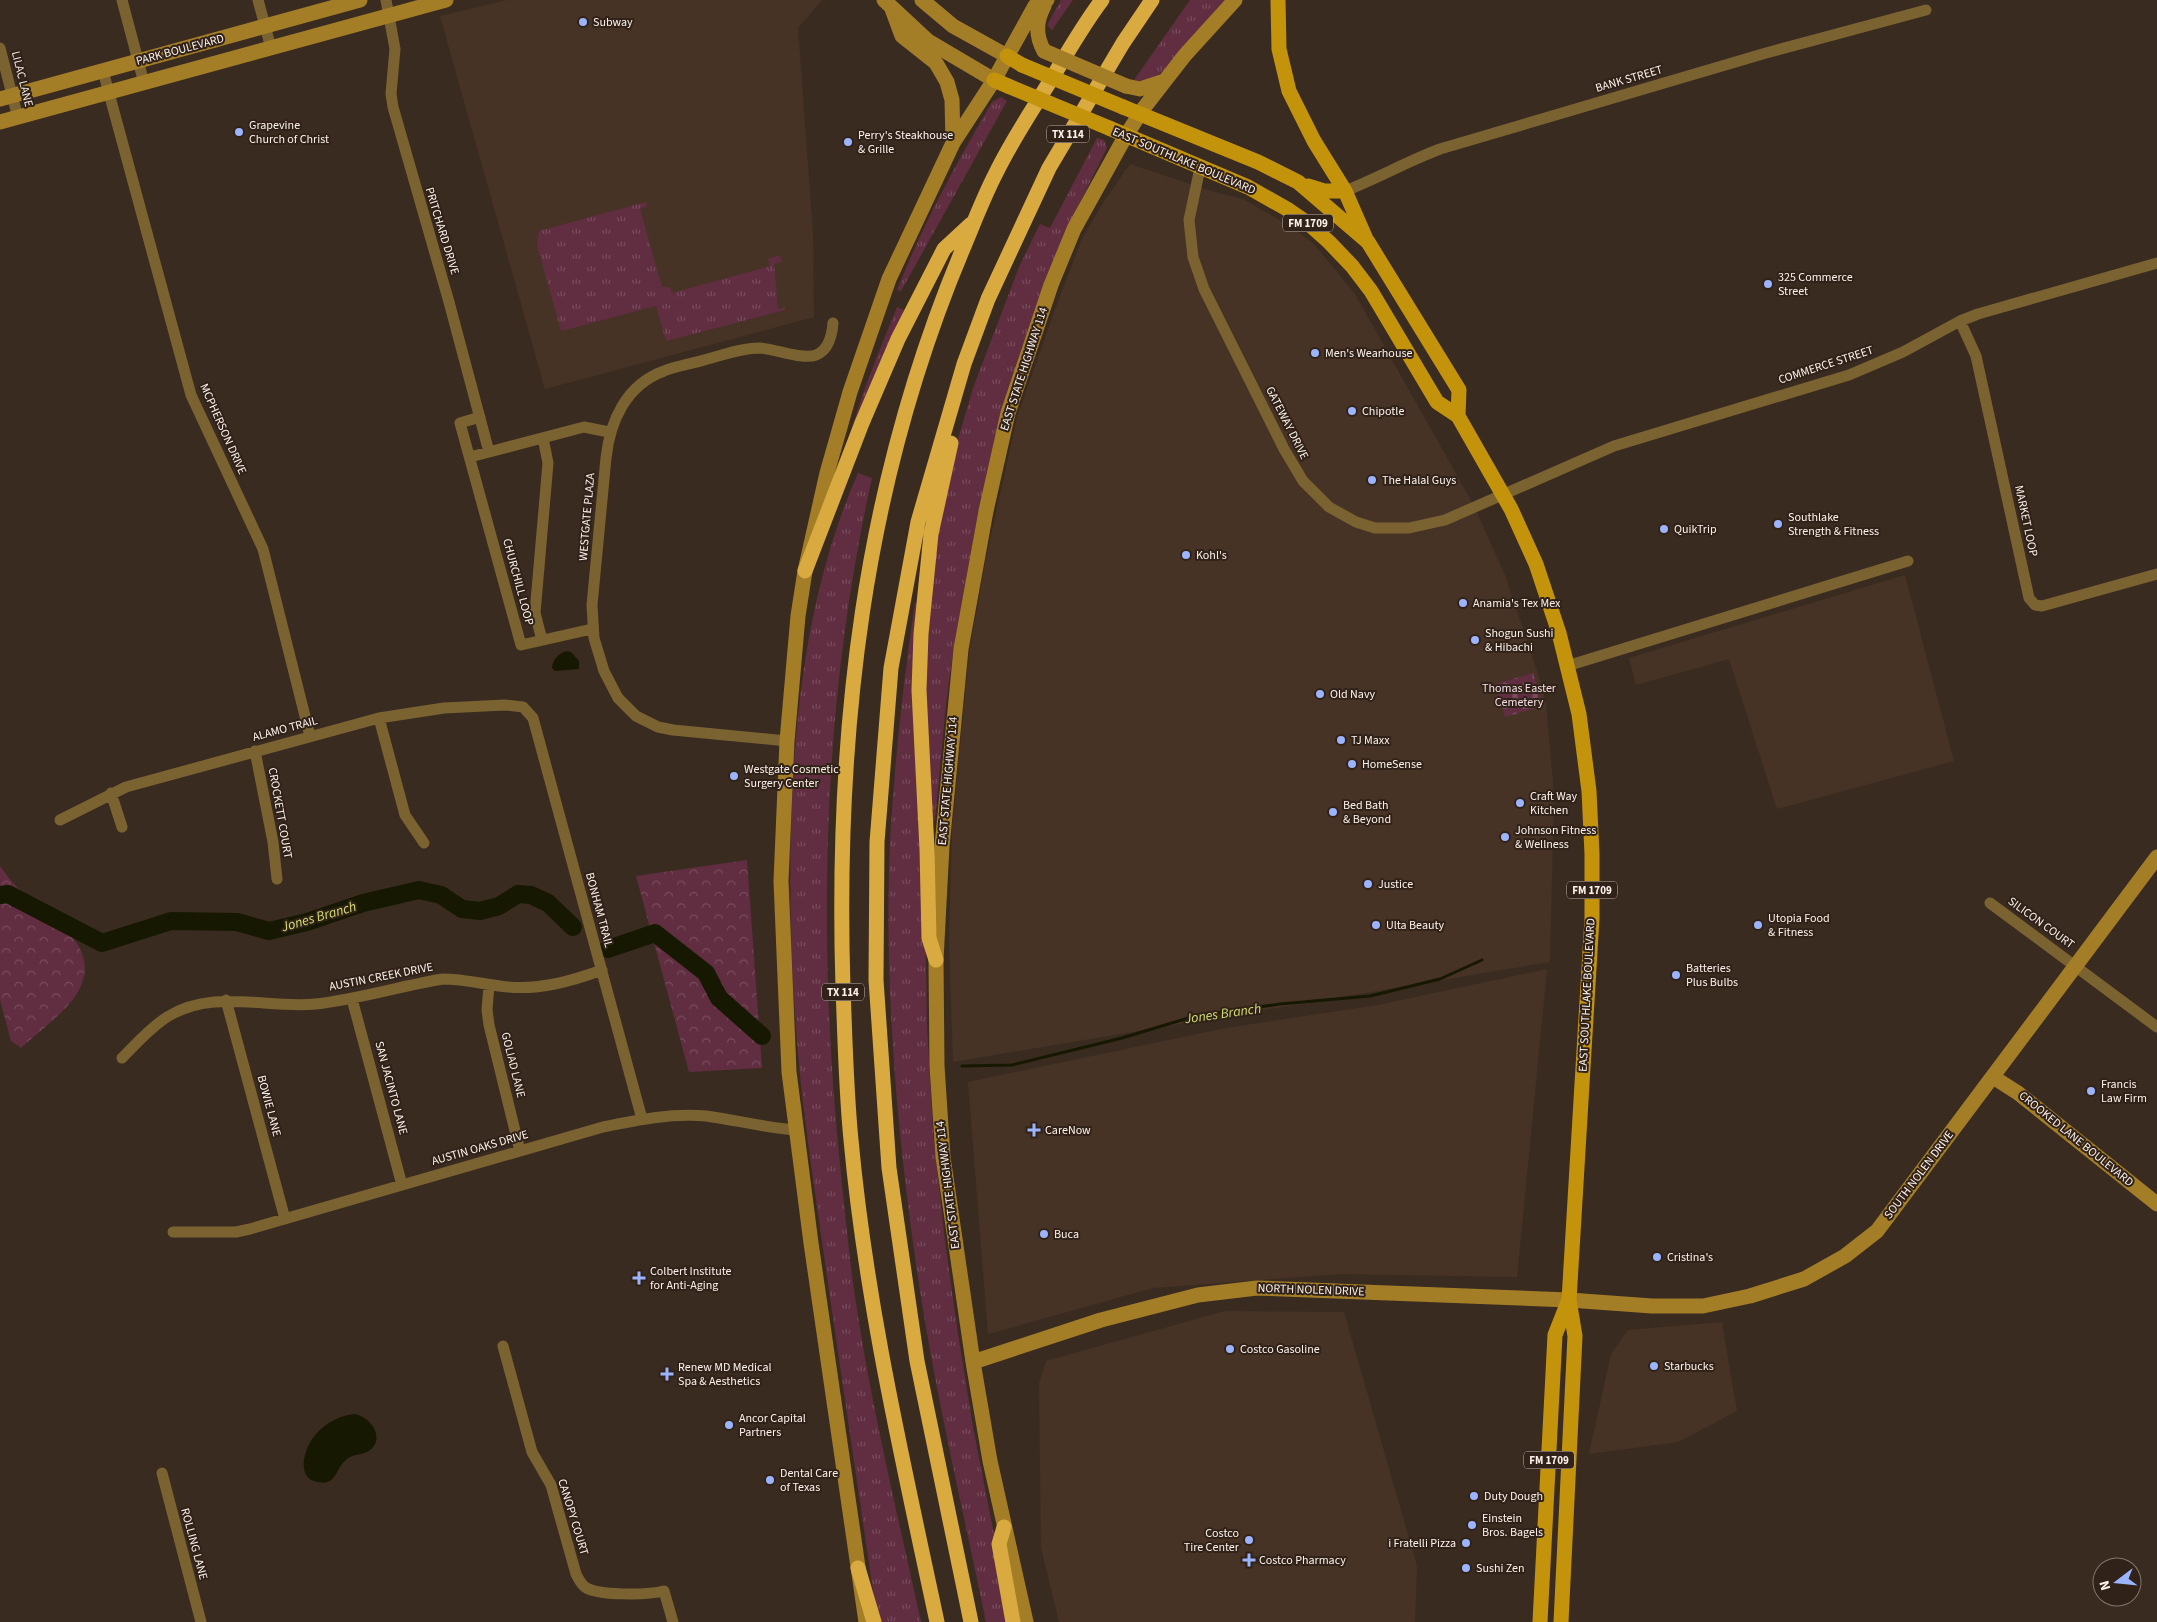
<svg xmlns="http://www.w3.org/2000/svg" width="2157" height="1622" font-family="'Source Sans 3',sans-serif">
<style>
.built{fill:#473325}
.grass{fill:url(#grass-tufts)}
.forest{fill:url(#forest-crowns)}
.cemetery{fill:url(#cemetery-stones)}
.water{fill:#161802}
.lines{fill:none;stroke-linecap:round;stroke-linejoin:round}
.stream{stroke:#161802;stroke-width:3}
.river{stroke:#161802;stroke-width:18}
.street{stroke:#7a6331;stroke-width:11}
.secondary{stroke:#a47e26;stroke-width:15}
.primary{stroke:#c4930c;stroke-width:15}
.highway{stroke:#d8aa40;stroke-width:15}
.secondary-bridge{stroke:#a47e26;stroke-width:15}
.primary-bridge{stroke:#c4930c;stroke-width:15}
.poi-dot{fill:#9bb4fd;stroke:#302218;stroke-width:2}
.labels{text-anchor:middle;dominant-baseline:central;stroke-width:4;stroke-linejoin:round;paint-order:stroke}
.shield{fill:#302218;stroke:#bfb4ac;stroke-width:1}
.shield-label{font-size:11px;font-weight:bold;fill:#fcf2eb}
.poi-label{font-size:12px;fill:#fcf2eb;stroke:#302218;text-anchor:start}
.street-label{font-size:12px;fill:#fcf2eb;stroke:#302218}
.park-label{font-size:12px;fill:#f4dde4;stroke:#302218}
.water-label{font-size:14px;font-style:italic;fill:#d4df72;stroke:#302218}
</style>
<defs>
<pattern id="grass-tufts" width="24" height="20" patternUnits="userSpaceOnUse" patternTransform="scale(1.25)"><rect width="24" height="20" fill="#602d41"/><path d="M3 7l-1-3M5 7V3M7 7l1-3M15 17l-1-3M17 17v-4M19 17l1-3" fill="none" stroke="#784c5d"/></pattern>
<pattern id="forest-crowns" width="20" height="18" patternUnits="userSpaceOnUse" patternTransform="scale(1.25)"><rect width="20" height="18" fill="#602d41"/><path d="M2 6a3 3 0 1 1 6 0M12 15a3 3 0 1 1 6 0" fill="none" stroke="#784c5d"/></pattern>
<pattern id="cemetery-stones" width="16" height="16" patternUnits="userSpaceOnUse" patternTransform="scale(1.25)"><rect width="16" height="16" fill="#602d41"/><path d="M2 7V4a2 2 0 0 1 4 0v3zM10 15v-3a2 2 0 0 1 4 0v3z" fill="#784c5d"/></pattern>
</defs>
<rect width="100%" height="100%" fill="#3a2b21"/>
<path class="built" d="M507,0h315l-24,28 15,205 1,84 -269,72 -105,-373z
M1130,164l81,27 32,8 48,28 23,17 41,50 118,210 32,71 33,99 8,29 8,91 -4,168 -597,100 -4,-125 3,-108 17,-176 17,-95 31,-141 43,-121 22,-57 21,-36z
M1905,575l49,186 -177,48 -48,-150 -93,26 -7,-27z
M1547,969l-30,308 -177,-3 -187,14 -165,46 -20,-252 258,-54 152,-23z
M1225,1311l119,1 73,254 -2,56h-356l-18,-74 -2,-165 7,-22z
M1722,1322l15,89 -59,31 -89,12 22,-100 17,-24z"/>
<path class="grass" d="M1061,0h12l-21,30 -5,-5z
M1190,0h36l-62,71c-10,7 -18,13 -30,9z
M1001,97l6,4 -106,190 -4,-1c26,-66 60,-128 95,-188z
M1097,138l7,2 3,8 -28,56 -101,309 -25,140 -7,51 -11,117h-4l-6,-151 13,-141 13,-66 22,-75 46,-121 21,-43 10,4z
M646,202l1,4 -7,3 22,78h8l2,6 98,-27 -2,-7 12,-4 2,7 -8,2 4,45 7,-1v2l-119,31 -10,-35 -95,25 -24,-86 2,-14z
M897,307l7,3 -46,120 -6,-2c12,-42 29,-81 45,-121z
M858,473l14,5c-50,225 -55,458 -32,687 5,46 9,93 16,138 16,107 42,213 65,319h-41l-8,-38c-15,-102 -30,-205 -45,-307 -8,-58 -17,-116 -24,-174 -12,-107 -16,-215 -10,-322 6,-106 22,-210 65,-308z
M915,603h4l8,422 6,107 12,109 13,93 15,93 38,195h-25c-25,-121 -54,-243 -71,-365 -20,-143 -32,-290 -24,-433 5,-75 13,-148 24,-221z"/>
<path class="forest" d="M747,860l15,208 -73,4 -53,-196z
M0,866c5,7 11,15 17,21 31,32 93,59 57,111 -10,15 -39,37 -53,50l-10,-7 -11,-41z"/>
<path class="cemetery" d="M1533,673l10,33 -38,11 -10,-33z"/>
<path class="water" d="M566,651l5,1 8,9v8l-24,2 -3,-3c1,-9 6,-14 14,-17z
M354,1414c17,2 32,25 15,37 -7,4 -16,3 -22,8 -14,11 -9,31 -36,21 -7,-5 -8,-12 -7,-21 5,-25 26,-42 50,-45z"/>
<g class="lines">
<path class="stream" d="M962,1066l50,-1 110,-27 73,-22 85,-12 90,-8 70,-17 42,-19"/>
<path class="river" d="M0,895l8,-1 94,49 69,-22 66,1 32,9 38,-9 56,-19 56,-13 22,5 21,14 18,2 19,-5 19,-12 13,1 17,8 25,24
M608,949l47,-16 51,40 13,25 43,38"/>
<path class="street" d="M122,0l22,83
M258,0l13,48
M386,0l9,49 -4,45 2,13 56,195 40,150
M0,48l18,70
M103,71l88,324 72,154 47,187
M1200,168l-11,52 4,37 11,32 80,160 19,32 26,26 27,15 19,6h34l36,-8 169,-74 235,-71 54,-23 57,-31 18,-7 179,-51
M1345,191c33,-13 63,-30 95,-42l326,-96 160,-43
M1960,321l16,35 53,242 6,7 7,1 115,-32
M480,417l-20,6 61,222 71,-16
M470,457l114,-30 25,5
M542,640l-7,-27 13,-150 -5,-25
M1567,666l341,-105
M379,718l26,97 19,28
M787,741l-114,-11 -15,-3 -22,-11 -18,-18 -14,-27 -10,-33 -2,-33 14,-147c4,-37 20,-73 58,-87 12,-5 27,-7 40,-11 18,-5 37,-12 56,-12 16,1 42,12 56,7 13,-5 16,-20 17,-32
M255,751l18,91 4,37
M111,793l11,34
M60,820l66,-33 253,-69 65,-10 61,-3 18,2 10,11 109,401
M1990,903l167,124
M489,985l-2,25 2,15 31,126
M352,999l50,186
M226,1000l59,219
M122,1058c14,-14 28,-30 45,-41 46,-29 99,-8 149,-13 43,-5 84,-18 127,-25 22,0 43,6 65,8 32,3 64,-6 94,-17
M173,1232h63l14,-3 353,-102c34,-7 68,-14 103,-11 30,4 60,12 91,14
M503,1346l29,106 19,33 25,89c2,4 5,10 9,13 12,9 63,8 79,4l9,31
M162,1473l39,149"/>
<path class="secondary" d="M884,0l44,41 66,39
M922,0l31,26 54,30
M1044,6c-8,15 -9,29 0,45
M892,9l10,27 34,27 11,19 5,18 1,43
M1126,86l14,3 24,-8
M0,99l360,-99
M0,122l446,-122
M1993,1077l25,16 139,111
M973,1362l128,-42 97,-25 59,-7 312,12 83,6h51l47,-10 54,-17 41,-23 32,-25 280,-374
M866,1622l-55,-379 -22,-171 -8,-191 6,-140 11,-125 7,-45 22,-98 23,-81 39,-113 64,-136 41,-63 41,-74 12,-6
M1026,1622l-36,-161 -17,-99 -30,-205 -6,-91 -1,-106 6,-114 19,-197 25,-138 22,-98 43,-128 23,-56 51,-92 18,-28 42,-54 50,-55"/>
<path class="primary" d="M1278,0l1,49 10,42 25,50 31,50 21,48
M1007,56l15,9
M994,80l14,6
M1123,107l135,55 40,20 70,60 91,148 -1,26
M1109,128l139,59 39,22 23,16 19,17 23,24 19,25 66,111 21,14 53,93 25,55 23,69 20,81 10,77 3,63v64l-23,382 6,36 -14,286
M1308,186l16,5h21
M1540,1622l15,-287 13,-33"/>
<path class="highway" d="M805,571l57,-148 36,-84 46,-90 27,-25
M936,960l-7,-22 -2,-89 -8,-159 2,-56 10,-100 20,-91
M1004,1527l-5,17 14,78
M858,1568l16,54
M937,1622c-34,-160 -71,-319 -86,-482 -5,-51 -6,-102 -8,-152 -8,-255 20,-501 119,-737 11,-26 21,-53 34,-78 16,-33 37,-64 56,-95 16,-26 31,-53 50,-78
M971,1622l-54,-261 -28,-193 -13,-188 1,-138 14,-174 27,-146 46,-158 24,-65 61,-131 74,-125 29,-43"/>
<path class="secondary-bridge" d="M1044,51l82,35"/>
<path class="primary-bridge" d="M1022,65l101,42
M1008,86l101,42"/>
</g>
<g class="poi-dot">
<circle cx="583" cy="22" r="5"/>
<circle cx="239" cy="132" r="5"/>
<circle cx="848" cy="142" r="5"/>
<circle cx="1768" cy="284" r="5"/>
<circle cx="1315" cy="353" r="5"/>
<circle cx="1352" cy="411" r="5"/>
<circle cx="1372" cy="480" r="5"/>
<circle cx="1778" cy="524" r="5"/>
<circle cx="1664" cy="529" r="5"/>
<circle cx="1186" cy="555" r="5"/>
<circle cx="1463" cy="603" r="5"/>
<circle cx="1475" cy="640" r="5"/>
<circle cx="1320" cy="694" r="5"/>
<circle cx="1341" cy="740" r="5"/>
<circle cx="1352" cy="764" r="5"/>
<circle cx="734" cy="776" r="5"/>
<circle cx="1520" cy="803" r="5"/>
<circle cx="1333" cy="812" r="5"/>
<circle cx="1505" cy="837" r="5"/>
<circle cx="1368" cy="884" r="5"/>
<circle cx="1376" cy="925" r="5"/>
<circle cx="1758" cy="925" r="5"/>
<circle cx="1676" cy="975" r="5"/>
<circle cx="2091" cy="1091" r="5"/>
<path d="M1031.5 1122.5h5v5h5v5h-5v5h-5v-5h-5v-5h5z"/>
<circle cx="1044" cy="1234" r="5"/>
<circle cx="1657" cy="1257" r="5"/>
<path d="M636.5 1270.5h5v5h5v5h-5v5h-5v-5h-5v-5h5z"/>
<circle cx="1230" cy="1349" r="5"/>
<circle cx="1654" cy="1366" r="5"/>
<path d="M664.5 1366.5h5v5h5v5h-5v5h-5v-5h-5v-5h5z"/>
<circle cx="729" cy="1425" r="5"/>
<circle cx="770" cy="1480" r="5"/>
<circle cx="1474" cy="1496" r="5"/>
<circle cx="1472" cy="1525" r="5"/>
<circle cx="1249" cy="1540" r="5"/>
<circle cx="1466" cy="1543" r="5"/>
<path d="M1246.5 1552.5h5v5h5v5h-5v5h-5v-5h-5v-5h5z"/>
<circle cx="1466" cy="1568" r="5"/>
</g>
<g class="labels">
<g class="shield">
<rect x="1047" y="125.5" width="42" height="17" rx="4"/>
<rect x="1283" y="214.5" width="50" height="17" rx="4"/>
<rect x="1567" y="881.5" width="50" height="17" rx="4"/>
<rect x="822" y="983.5" width="42" height="17" rx="4"/>
<rect x="1524" y="1451.5" width="50" height="17" rx="4"/>
</g>
<g class="shield-label">
<text x="1068" y="134">TX 114</text>
<text x="1308" y="223">FM 1709</text>
<text x="1592" y="890">FM 1709</text>
<text x="843" y="992">TX 114</text>
<text x="1549" y="1460">FM 1709</text>
</g>
<g class="poi-label">
<text x="593" y="22">Subway</text>
<text x="249" y="125">Grapevine<tspan x="249" dy="14">Church of Christ</tspan></text>
<text x="858" y="135">Perry's Steakhouse<tspan x="858" dy="14">&amp; Grille</tspan></text>
<text x="1778" y="277">325 Commerce<tspan x="1778" dy="14">Street</tspan></text>
<text x="1325" y="353">Men's Wearhouse</text>
<text x="1362" y="411">Chipotle</text>
<text x="1382" y="480">The Halal Guys</text>
<text x="1788" y="517">Southlake<tspan x="1788" dy="14">Strength &amp; Fitness</tspan></text>
<text x="1674" y="529">QuikTrip</text>
<text x="1196" y="555">Kohl's</text>
<text x="1473" y="603">Anamia's Tex Mex</text>
<text x="1485" y="633">Shogun Sushi<tspan x="1485" dy="14">&amp; Hibachi</tspan></text>
<text x="1330" y="694">Old Navy</text>
<text x="1351" y="740">TJ Maxx</text>
<text x="1362" y="764">HomeSense</text>
<text x="744" y="769">Westgate Cosmetic<tspan x="744" dy="14">Surgery Center</tspan></text>
<text x="1530" y="796">Craft Way<tspan x="1530" dy="14">Kitchen</tspan></text>
<text x="1343" y="805">Bed Bath<tspan x="1343" dy="14">&amp; Beyond</tspan></text>
<text x="1515" y="830">Johnson Fitness<tspan x="1515" dy="14">&amp; Wellness</tspan></text>
<text x="1378" y="884">Justice</text>
<text x="1768" y="918">Utopia Food<tspan x="1768" dy="14">&amp; Fitness</tspan></text>
<text x="1386" y="925">Ulta Beauty</text>
<text x="1686" y="968">Batteries<tspan x="1686" dy="14">Plus Bulbs</tspan></text>
<text x="2101" y="1084">Francis<tspan x="2101" dy="14">Law Firm</tspan></text>
<text x="1045" y="1130">CareNow</text>
<text x="1054" y="1234">Buca</text>
<text x="1667" y="1257">Cristina's</text>
<text x="650" y="1271">Colbert Institute<tspan x="650" dy="14">for Anti-Aging</tspan></text>
<text x="1240" y="1349">Costco Gasoline</text>
<text x="1664" y="1366">Starbucks</text>
<text x="678" y="1367">Renew MD Medical<tspan x="678" dy="14">Spa &amp; Aesthetics</tspan></text>
<text x="739" y="1418">Ancor Capital<tspan x="739" dy="14">Partners</tspan></text>
<text x="780" y="1473">Dental Care<tspan x="780" dy="14">of Texas</tspan></text>
<text x="1484" y="1496">Duty Dough</text>
<text x="1482" y="1518">Einstein<tspan x="1482" dy="14">Bros. Bagels</tspan></text>
<text x="1239" y="1533" text-anchor="end">Costco<tspan x="1239" dy="14">Tire Center</tspan></text>
<text x="1456" y="1543" text-anchor="end">i Fratelli Pizza</text>
<text x="1259" y="1560">Costco Pharmacy</text>
<text x="1476" y="1568">Sushi Zen</text>
</g>
<g class="street-label">
<text transform="translate(180 50) rotate(-15)">PARK BOULEVARD</text>
<text transform="translate(22 79) rotate(76)">LILAC LANE</text>
<text transform="translate(1629 79) rotate(-16)">BANK STREET</text>
<text transform="translate(1184 161) rotate(23)">EAST SOUTHLAKE BOULEVARD</text>
<text transform="translate(442 231) rotate(73)">PRITCHARD DRIVE</text>
<text transform="translate(1826 365) rotate(-18)">COMMERCE STREET</text>
<text transform="translate(1024 369) rotate(-72)">EAST STATE HIGHWAY 114</text>
<text transform="translate(1287 423) rotate(63)">GATEWAY DRIVE</text>
<text transform="translate(223 429) rotate(66)">MCPHERSON DRIVE</text>
<text transform="translate(587 517) rotate(-85)">WESTGATE PLAZA</text>
<text transform="translate(2026 521) rotate(78)">MARKET LOOP</text>
<text transform="translate(518 582) rotate(75)">CHURCHILL LOOP</text>
<text transform="translate(285 729) rotate(-15)">ALAMO TRAIL</text>
<text transform="translate(948 781) rotate(-85)">EAST STATE HIGHWAY 114</text>
<text transform="translate(280 813) rotate(80)">CROCKETT COURT</text>
<text transform="translate(599 910) rotate(75)">BONHAM TRAIL</text>
<text transform="translate(2041 923) rotate(36)">SILICON COURT</text>
<text transform="translate(381 977) rotate(-11)">AUSTIN CREEK DRIVE</text>
<text transform="translate(1587 995) rotate(-87)">EAST SOUTHLAKE BOULEVARD</text>
<text transform="translate(513 1065) rotate(76)">GOLIAD LANE</text>
<text transform="translate(391 1088) rotate(75)">SAN JACINTO LANE</text>
<text transform="translate(269 1106) rotate(75)">BOWIE LANE</text>
<text transform="translate(2076 1139) rotate(39)">CROOKED LANE BOULEVARD</text>
<text transform="translate(480 1148) rotate(-16)">AUSTIN OAKS DRIVE</text>
<text transform="translate(1919 1175) rotate(-53)">SOUTH NOLEN DRIVE</text>
<text transform="translate(948 1185) rotate(-97)">EAST STATE HIGHWAY 114</text>
<text transform="translate(1311 1290) rotate(2)">NORTH NOLEN DRIVE</text>
<text transform="translate(573 1517) rotate(73)">CANOPY COURT</text>
<text transform="translate(194 1544) rotate(75)">ROLLING LANE</text>
</g>
<g class="park-label">
<text x="1519" y="688">Thomas Easter<tspan x="1519" dy="14">Cemetery</tspan></text>
</g>
<g class="water-label">
<text transform="translate(319 917) rotate(-16)">Jones Branch</text>
<text transform="translate(1223 1014) rotate(-8)">Jones Branch</text>
</g>
</g>
<g transform="translate(2117 1582) rotate(254)"><circle r="24" fill="#302218" stroke="#82756c"/>
<path d="M0-4L9 19L0 12L-9 19Z" fill="#9bb4fd"/>
<text y="-8" font-size="14" font-weight="bold" text-anchor="middle" fill="#fcf2eb">N</text>
</g>
</svg>
